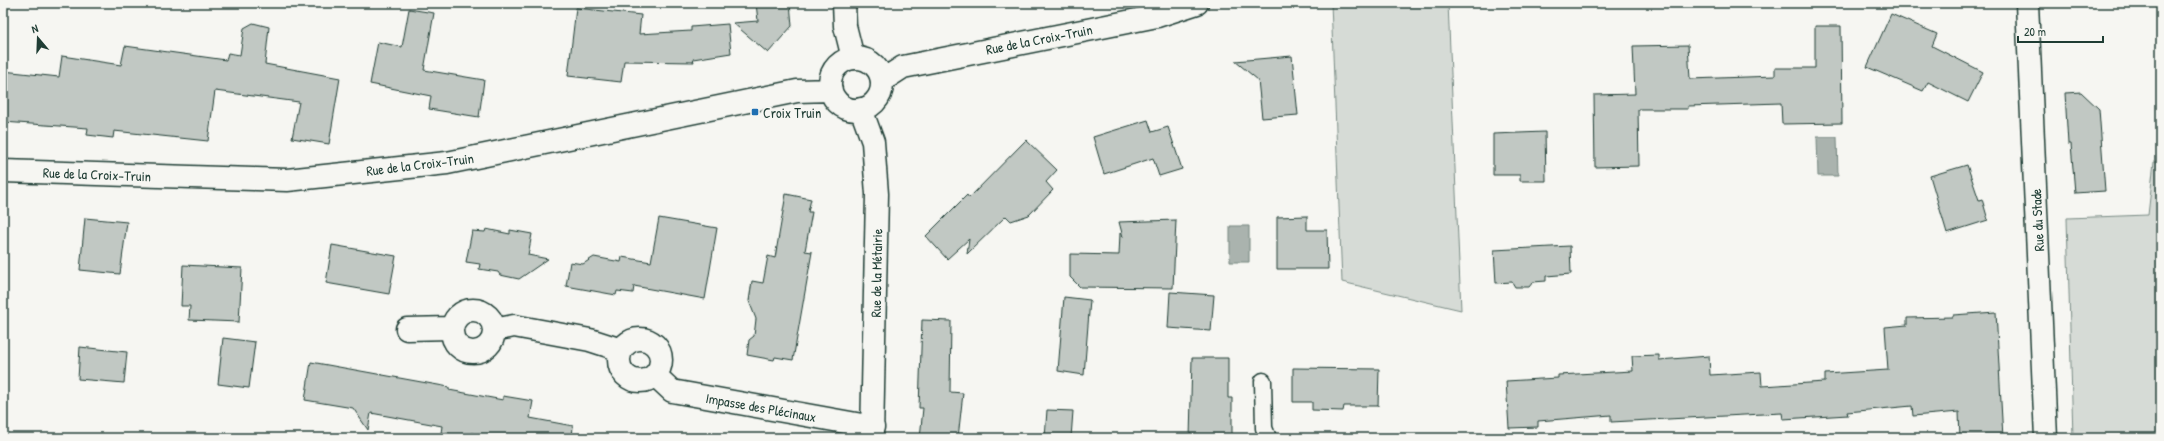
<svg xmlns="http://www.w3.org/2000/svg" width="2164" height="441" font-family="'Patrick Hand',sans-serif">
<style>
.green{fill:#d6dbd6;stroke:#7a8c85}
.water{fill:#aab3ae;stroke:#72847d}
.building{fill:#c1c8c3;stroke:#1f3d34}
.lines{fill:none;stroke-linecap:round;stroke-linejoin:round}
.lane-casing{stroke:#1f3d34;stroke-width:19}
.street-casing{stroke:#1f3d34;stroke-width:25}
.secondary-casing{stroke:#1f3d34;stroke-width:25}
.lane{stroke:#f6f6f2;stroke-width:16}
.street{stroke:#f6f6f2;stroke-width:22}
.secondary{stroke:#f6f6f2;stroke-width:22}
.poi-dot{fill:#1f6fb2;stroke:#f6f6f2;stroke-width:1.5}
.labels{text-anchor:middle;dominant-baseline:central;stroke-width:3.5;stroke-linejoin:round;paint-order:stroke}
.street-label{font-size:14px;fill:#1f3d34;stroke:#f6f6f2}
.poi-label{font-size:14px;fill:#1f3d34;stroke:#f6f6f2;text-anchor:start}
</style>
<rect width="100%" height="100%" fill="#f6f6f2"/>
<filter id="ink" filterUnits="userSpaceOnUse"><feTurbulence type="fractalNoise" baseFrequency=".025" numOctaves="2"/><feDisplacementMap in="SourceGraphic" scale="8" xChannelSelector="R" yChannelSelector="G"/><feConvolveMatrix kernelMatrix="1 2 1 2 8 2 1 2 1" color-interpolation-filters="sRGB"/></filter>
<g filter="url(#ink)">
<path class="green" d="M1331,3h117l13,307 -119,-28z
M2154,162h7v276h-88l-6,-220 81,-3z"/>
<path class="water" d="M1817,137h20l1,39h-20z
M1230,226h19v36h-19z"/>
<path class="building" d="M756,3h34l2,23 -24,27 -35,-30 25,-2z
M576,8l65,7 -2,19 52,-3v-4l37,-3 3,29 -38,6 1,3 -70,-1 -3,21 -53,-6z
M409,9l25,4 -10,57 60,10 -5,37 -50,-8 2,-13 -61,-12 8,-42 24,5z
M1891,14l46,20 -5,12 51,26 -15,30 -40,-20 -5,9 -56,-24z
M253,23l16,4 -4,37 75,14 -11,66 -37,-6 7,-36 -84,-11 -7,50 -94,-10 -1,7 -26,-3 1,-7 -85,-6v-51l56,6 3,-21 59,9 4,-19 101,14 2,-7 12,2 4,-27z
M1815,26h26l1,97 -60,1 -1,-21 -93,3v3h-50l1,57 -44,1 -1,-72 41,-1 -2,-48 55,-1 2,34 85,-3v-8h40z
M1292,56l6,59 -36,3 -4,-38 -23,-19z
M2081,92l18,17 6,82 -30,2 -4,-49h-3l-3,-51z
M1148,120l4,12 16,-5 14,42 -23,7 -6,-18 -49,16 -11,-37z
M1545,132l1,49h-26v-6h-27v-41z
M1026,140l31,30 -11,12 7,8 -24,25 -18,6 -5,-5 -39,38 2,-15 -22,20 -21,-23 41,-41 2,3z
M1967,165l12,35 3,-1 6,21 -41,13 -17,-57z
M786,194l25,5 -3,13h4l-7,39 7,1 -19,108 -18,-3 -1,3 -27,-5 2,-15 5,-4 2,-17 -7,-18 3,-20 11,2 5,-27 7,2z
M1307,216v14h20l1,39h-51v-52z
M85,218l42,4 -7,52 -40,-4z
M659,218l58,10 -12,71 -71,-13 -1,7 -16,-2 -1,4 -50,-9 4,-24 13,2 11,-7 27,5 1,-5 29,5z
M1176,220l-3,68 -93,-1 -10,-10v-23l49,1 1,-22 3,4 -4,-15z
M486,229l24,5v-4l22,4 -4,21 20,4 -29,20 -19,-4 -2,-3 -19,-3 1,-5 -14,-2 6,-31 13,1z
M332,245l64,11 -7,38 -63,-11z
M1570,246l1,28 -25,2v5l-13,1 -4,5h-14l-3,-5 -16,1 -2,-33z
M183,265l59,3 -3,54 -50,-2 1,-14h-9z
M1170,292l44,3 -3,36 -43,-3z
M1064,297l26,3 -6,75 -26,-4z
M1996,312l7,126h-43l-1,-26 -46,4 -1,-10 -65,6 1,3 -65,4 -1,-6 -171,9v-7l-73,6v6l-29,1 -3,-47 52,-3v-3l75,-4 -1,-15 27,-1v5l50,-4 1,19 51,-3 1,14 63,-4v-8l63,-4 -3,-43 22,-2v-7l46,-1v-2z
M922,320l29,1 -1,71 13,1 -5,45h-38l3,-30h-4z
M223,338l32,4 -6,46 -31,-4z
M80,347l47,5 -3,31 -46,-4z
M1192,358h36v40h4v40h-42z
M311,362l138,25v3l54,10v-4l30,5 -3,17 43,8 -1,12h-72l-29,-5 -1,4 -29,-4 1,-7 -71,-13 -3,17 -15,-22 -48,-8z
M1293,368l86,1 -1,37h-34l-1,5 -31,-1v-8h-19z
M1047,410l26,1 -2,27h-26z"/>
<g class="lines">
<defs>
<path id="lane" d="M1263,381l1,47 4,10"/>
<path id="street" d="M844,3l1,23 8,32
M861,109l12,33 4,52 -5,244
M452 331a21 21 0 1 1 42 0a21 21 0 1 1-42 0Z
M407,329l44,-1
M494,330l20,-4 76,14 31,10
M619 360a21 21 0 1 1 42 0a21 21 0 1 1-42 0Z
M655,375l17,16 201,36"/>
<path id="secondary" d="M2027,3l19,435
M830 84a26 26 0 1 1 52 0a26 26 0 1 1-52 0Z
M883,80l20,-13 254,-51 40,-13
M3,171l284,9 160,-17 350,-72 34,-1"/>
</defs>
<use href="#lane" class="lane-casing"/>
<use href="#street" class="street-casing"/>
<use href="#secondary" class="secondary-casing"/>
<use href="#lane" class="lane"/>
<use href="#street" class="street"/>
<use href="#secondary" class="secondary"/>
</g>
</g>
<rect class="poi-dot" x="751" y="108" width="8" height="8" rx="2"/>
<g class="labels">
<g class="street-label">
<text transform="translate(1039 39) rotate(-11)">Rue de la Croix-Truin</text>
<text transform="translate(420 164) rotate(-7)">Rue de la Croix-Truin</text>
<text transform="translate(97 174) rotate(2)">Rue de la Croix-Truin</text>
<text transform="translate(2037 220) rotate(-93)">Rue du Stade</text>
<text transform="translate(876 273) rotate(-89)">Rue de la Métairie</text>
<text transform="translate(761 407) rotate(10)">Impasse des Plécinaux</text>
</g>
<g class="poi-label">
<text x="763" y="112">Croix Truin</text>
</g>
</g>
<rect width="2164" height="441" fill="none" stroke="#f6f6f2" stroke-width="16"/>
<rect x="8" y="8" width="2148" height="425" fill="none" stroke="#1f3d34" stroke-width="1.5" filter="url(#ink)"/>
<g transform="translate(38 38) rotate(341)" stroke="#f6f6f2" stroke-width="3" paint-order="stroke">
<path d="M0-3L7 15L0 10L-7 15Z" fill="#1f3d34"/>
<text y="-6" font-size="11" font-weight="bold" text-anchor="middle" fill="#1f3d34">N</text>
</g>
<path d="M2018 36v6h85v-6" fill="none" stroke="#1f3d34" stroke-width="2"/>
<text x="2024" y="36" font-size="12" fill="#1f3d34" stroke="#f6f6f2" stroke-width="3" paint-order="stroke">20 m</text>
</svg>
